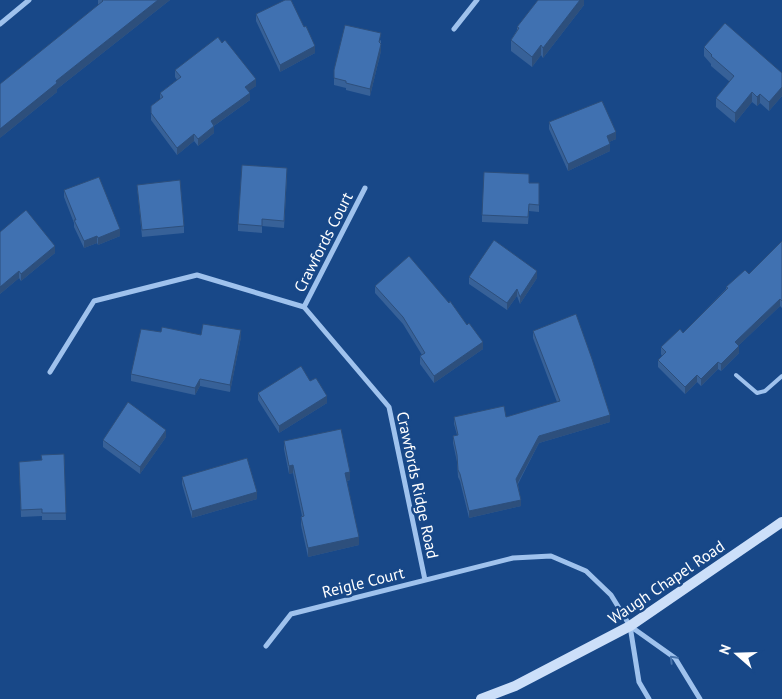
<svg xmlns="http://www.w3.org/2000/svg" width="782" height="699" font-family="'PT Sans',sans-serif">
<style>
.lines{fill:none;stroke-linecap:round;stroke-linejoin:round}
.lane{stroke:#9fc2ed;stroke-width:4}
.street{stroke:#9fc2ed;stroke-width:5}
.secondary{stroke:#ccdff9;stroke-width:10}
.wall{fill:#376198}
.shaded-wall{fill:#2d4f7c}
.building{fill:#4071b1;stroke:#2d4f7c}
.oneway{stroke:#4773ab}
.labels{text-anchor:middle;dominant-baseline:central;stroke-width:5;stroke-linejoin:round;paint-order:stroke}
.street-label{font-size:16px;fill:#fff;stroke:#184888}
</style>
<rect width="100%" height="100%" fill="#184888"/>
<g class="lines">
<path class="lane" d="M736,375l21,18 8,-2 17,-15"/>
<path class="street" d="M0,24l29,-24
M454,29l23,-29
M304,307l61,-119
M50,372l44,-71 103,-26 107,32 85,100 36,173
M630,626l45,32 25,41
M266,646l25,-32 222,-56 38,-2 35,15 25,24 19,31 9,56 10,17"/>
<path class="secondary" d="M481,699l34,-13 115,-60 152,-104"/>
</g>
<path class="wall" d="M98,0h72l-113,89v3l-57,46 99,-133 -1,-1z
M584,0v5l-41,53 -2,-3 -9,12 -21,-16v-11l6,-10v-3z
M256,14l48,13 11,26 -35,19 -24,-51z
M381,40v11l-11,45 -24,-6v-2l-12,-3v-15z
M704,47l78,26v23l-13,15 -9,-8 -3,3 -5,-4 -17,21 -19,-16v-9l14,-16 -19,-16v-2l-7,-8z
M175,70l81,16 -8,5 2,9 -36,26v7l-16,13 -4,-5 -17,14 -26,-35v-14l9,-7v-6l17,-13 -2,-3z
M549,122l67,17 -7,3 1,9 -42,20 -19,-42z
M287,175l-3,53 -22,-2v7l-24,-2v-7z
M529,183h10v29l-10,-1 -1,13 -46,-2v-7z
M137,185l47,41v7l-42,4z
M64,190l56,46 -22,9 -1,-2 -13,5 -10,-21v-4l-10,-26z
M0,232l55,21 -34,28 -2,-3 -19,16z
M782,241v67l-2,-2 -42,40 1,7 -18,18 -3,-2 -17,17 -4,-4 -12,12 -27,-27v-7l4,-4 -1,-2v-7l22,-14 43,-44v-2l23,-13z
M469,277l68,1 -17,26 -3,-8 -10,14 -38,-26z
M375,286l108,63 -49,34 -14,-19v-8l2,-1 -19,-31 -28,-31z
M533,331l77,91 -71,21 -21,41 3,22 -52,12 -9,-37 -2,-4 -1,-15 -4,-19v-7l4,-1 -3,-11v-7h52l51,-15 -24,-64z
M161,332l40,3 40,2 -11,55 -30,-6 -5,9 -64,-14v-7z
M310,381l17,22 -48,30 -21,-33v-7z
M166,437l-26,37 -37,-27v-7z
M284,441l66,39 -3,1 12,64 -51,12 -7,-32v-8l1,-1 -9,-43 -4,1 -5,-25z
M64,454l2,66h-24v-4l-21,1 -2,-55 22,-2z
M182,477l75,22 -65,19 -10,-34z"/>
<path class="shaded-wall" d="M158,0h12l-113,89v3l-57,46v-9l56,-48z
M580,0h4v5l-41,53v-10z
M381,44v7l-11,45v-7z
M541,45v10l-9,12v-10z
M315,46v7l-35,19v-7z
M256,79v7l-11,8v-7z
M782,87v9l-13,15v-9z
M752,92v10l-17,21v-10z
M250,93v7l-39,28v-7z
M760,94v9l-3,3v-9z
M214,126v7l-16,13v-7z
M616,132v7l-9,4v-7z
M194,134v7l-17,14v-7z
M610,144v7l-42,20v-7z
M120,229v7l-22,9v-7z
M97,236v7l-13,5v-7z
M55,246v7l-34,28v-7z
M19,271v7l-19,16v-7z
M537,271v7l-17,26v-7z
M517,289v7l-10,14v-7z
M780,299v7l-45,43v-7z
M241,330v7l-11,55v-7z
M483,342v7l-49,34v-7z
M739,346v7l-18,18v-7z
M718,362v7l-17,17v-7z
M697,375v7l-12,12v-7z
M200,379v7l-5,9v-7z
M327,396v7l-48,30v-7z
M610,415v7l-71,21 -23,43v-7l23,-43z
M166,430v7l-26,37v-7z
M293,465v8l-4,1v-8z
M350,472v8l-5,1v-8z
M257,492v7l-65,19v-7z
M521,500v6l-52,12v-7z
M359,537v8l-51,12v-9z"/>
<path class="building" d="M102,0h56l-102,81 1,2 -57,46v-45l103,-83z
M285,0h6l13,27 2,-1 9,20 -35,19 -24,-51z
M538,0h42l-37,48 -2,-3 -9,12 -21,-17 8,-12 -2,-1z
M725,23l57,50v14l-13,15 -9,-8 -3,3 -5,-5 -17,21 -19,-15 18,-22 -23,-20 1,-1 -8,-8z
M345,25l36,8 -2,9 2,2 -11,45 -24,-6v-2l-12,-3v-8z
M218,37l4,6 3,-3 31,39 -11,8 5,6 -39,28 3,5 -16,13 -4,-5 -17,14 -26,-35v-7l12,-9 -3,-4 21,-16 -6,-7z
M602,101l14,31 -9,4 3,8 -42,20 -19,-42z
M242,165l45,3 -3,53 -22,-2v7l-24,-2z
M484,172l45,2v9h10v22l-10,-1 -1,13 -46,-2z
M99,177l21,52 -22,9 -1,-2 -13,5 -10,-21h2l-12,-30z
M180,180l4,46 -42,4 -5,-45z
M26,210l29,36 -34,28 -2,-3 -19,16v-55z
M494,240l43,31 -17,26 -3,-8 -10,14 -38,-26z
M782,241v60l-2,-2 -45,43 4,4 -18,18 -3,-2 -17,17 -4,-4 -12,12 -27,-27 8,-8 -5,-5 19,-18 3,4 45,-45 -2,-1 19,-17 4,4z
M409,256l40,47 1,-2 17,24 2,-2 14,19 -49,34 -14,-20 5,-3 -22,-36 -28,-31z
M576,314l16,45 18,56 -71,21 -23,43 5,21 -52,11 -9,-37 -2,-4 -1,-15 -4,-19 5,-1 -4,-18 50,-11 2,11 54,-16 -27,-70z
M203,324l38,6 -11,55 -30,-6 -5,9 -64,-14 10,-45 20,3 1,-5 39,8z
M301,366l9,15 6,-3 11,18 -48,30 -21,-33z
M128,402l38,28 -26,37 -37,-27z
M341,429l9,43 -5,1 14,64 -51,11 -7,-31 3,-1 -11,-51 -4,1 -5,-25z
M64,454l2,59h-24v-4l-21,1 -2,-48 23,-2 -1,-5z
M247,458l10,34 -65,19 -10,-34z"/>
<defs><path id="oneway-chevron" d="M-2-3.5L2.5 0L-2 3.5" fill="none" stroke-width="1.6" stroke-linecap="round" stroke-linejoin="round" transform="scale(1.25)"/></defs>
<use class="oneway" href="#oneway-chevron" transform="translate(673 659) rotate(-135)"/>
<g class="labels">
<g class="street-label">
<text transform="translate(323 242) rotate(-63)">Crawfords Court</text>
<text transform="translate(418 485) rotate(78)">Crawfords Ridge Road</text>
<text transform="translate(363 582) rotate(-14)">Reigle Court</text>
<text transform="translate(666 582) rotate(-34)">Waugh Chapel Road</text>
</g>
</g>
<g transform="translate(737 654) rotate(290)" stroke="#184888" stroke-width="4" paint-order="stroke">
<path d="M0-4L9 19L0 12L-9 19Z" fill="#ffffff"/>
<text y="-8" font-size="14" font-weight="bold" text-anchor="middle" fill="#ffffff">N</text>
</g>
</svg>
